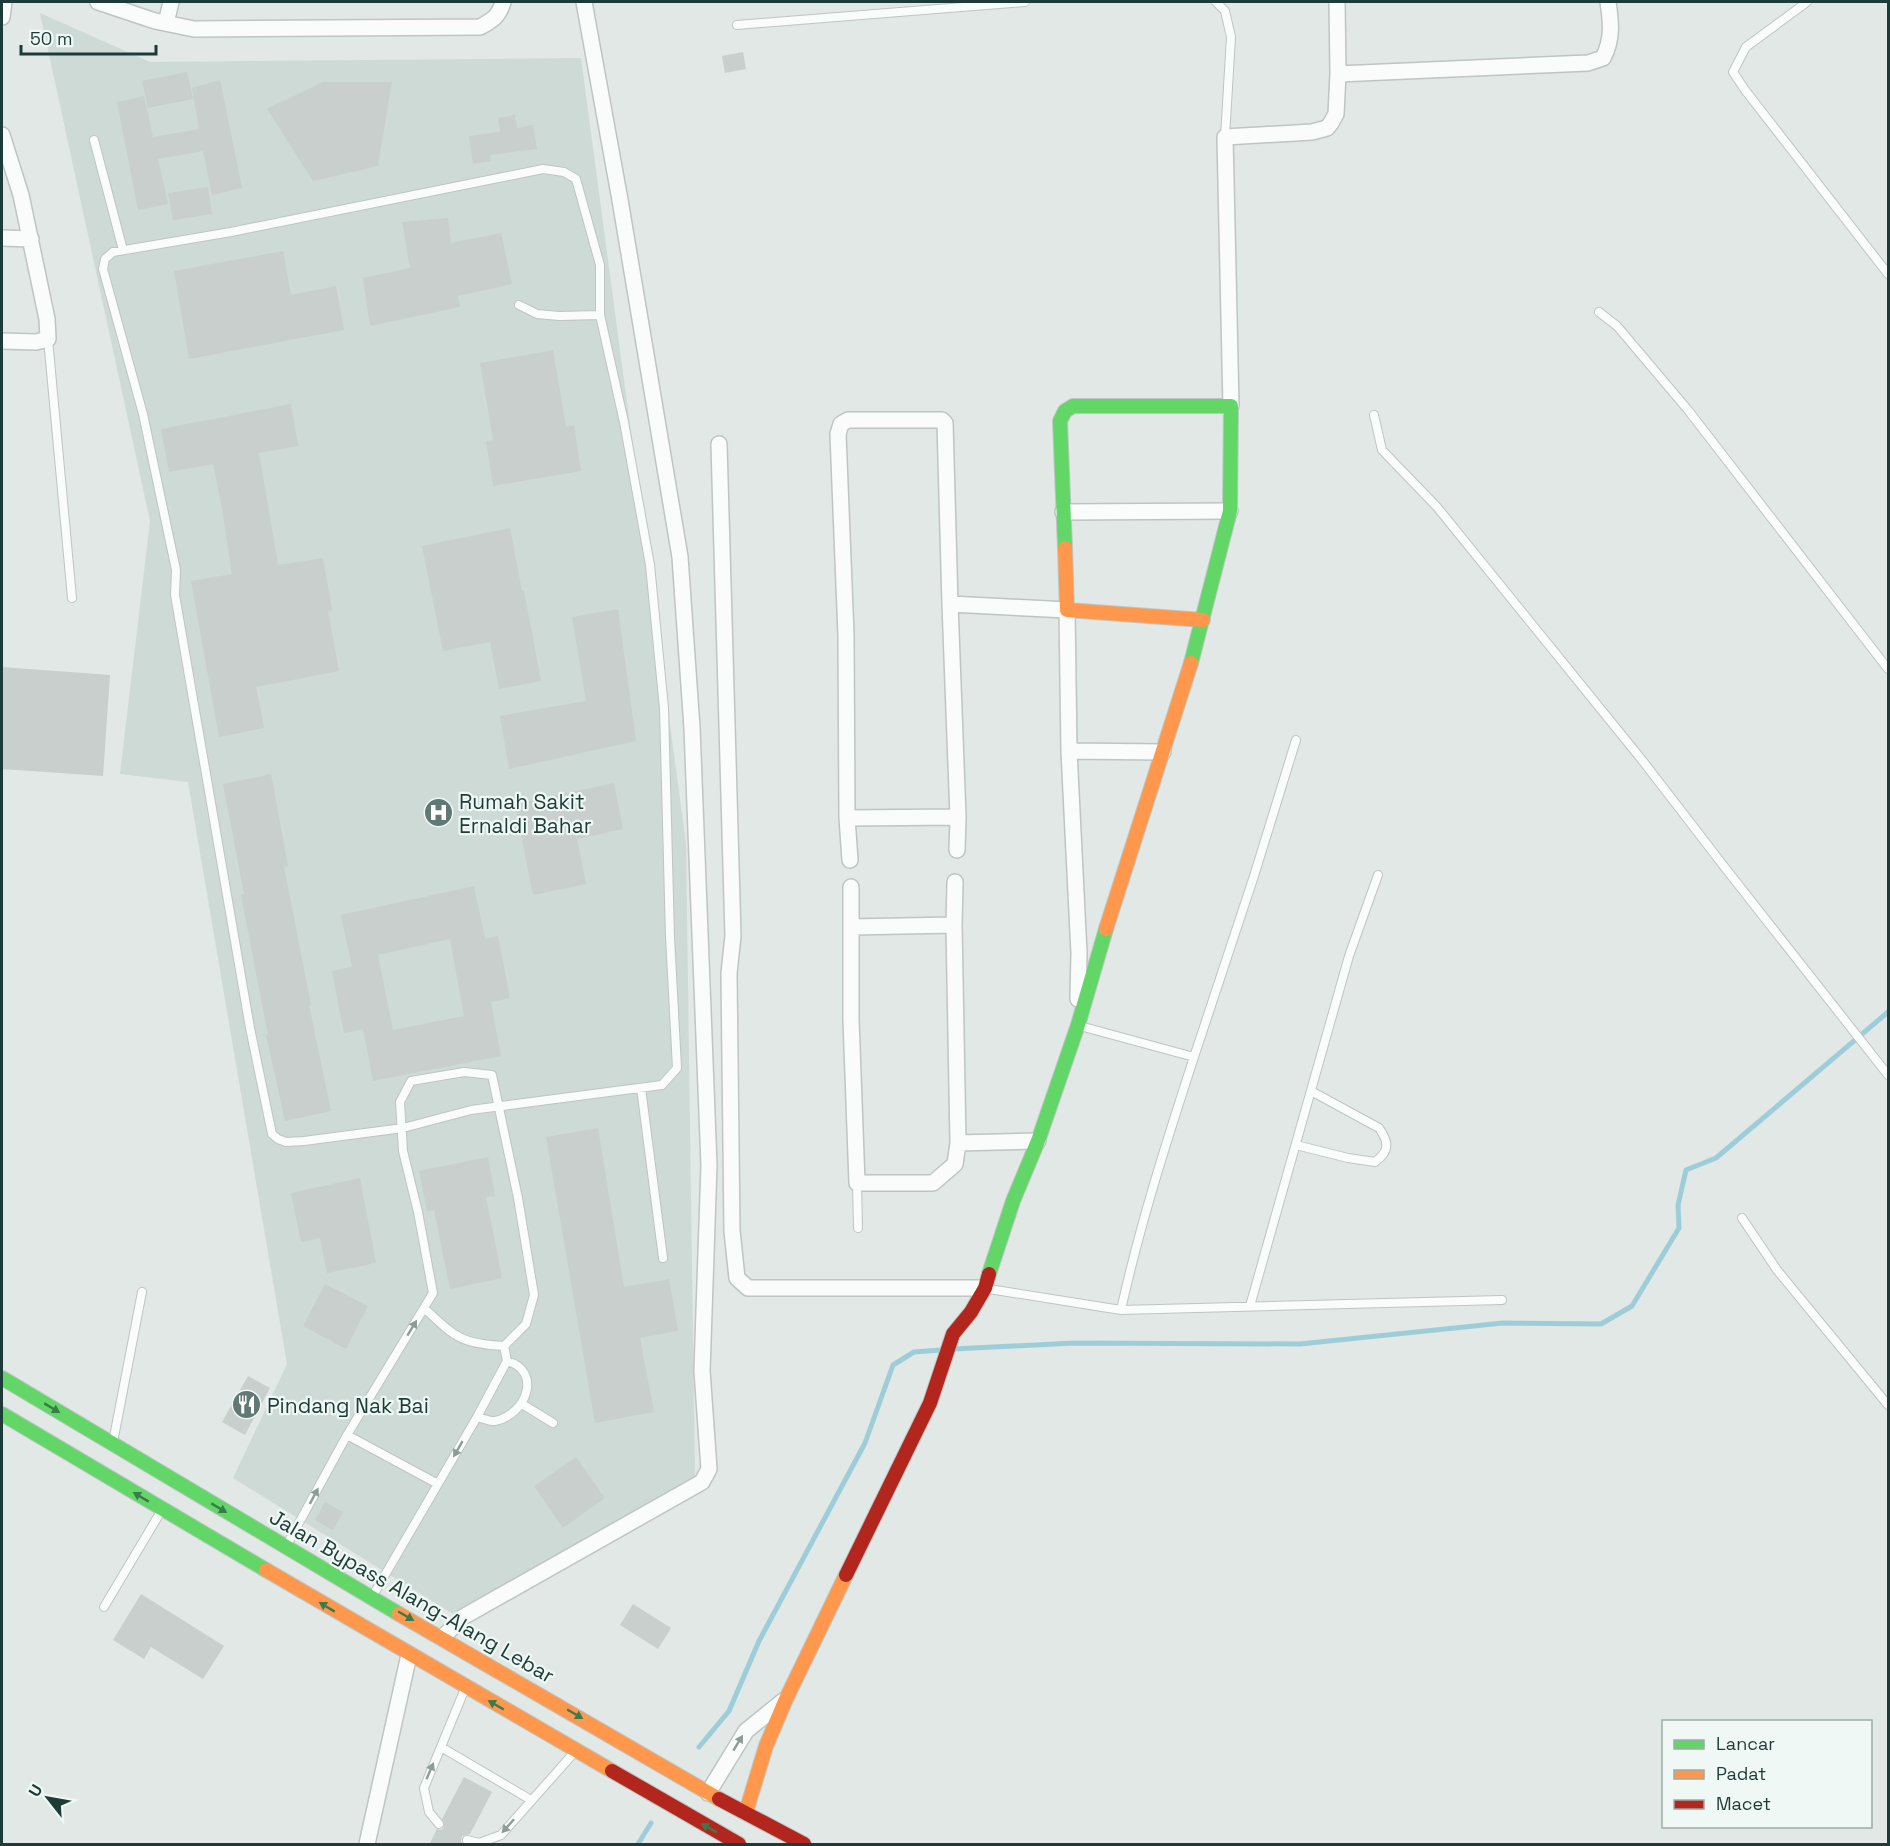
<svg xmlns="http://www.w3.org/2000/svg" width="1890" height="1846" font-family="'Space Grotesk',sans-serif">
<style>
.built{fill:#cedad6}
.lines{fill:none;stroke-linecap:round;stroke-linejoin:round}
.stream{stroke:#9ecdda;stroke-width:5}
.building{fill:#c8cfcd;fill-rule:evenodd}
.lane-casing{stroke:#bec5c2;stroke-width:10}
.street-casing{stroke:#bec5c2;stroke-width:18}
.fast-casing{stroke:#bdc6c3;stroke-width:16}
.slow-casing{stroke:#bdc6c3;stroke-width:16}
.jam-casing{stroke:#bdc6c3;stroke-width:16}
.lane{stroke:#fafcfb;stroke-width:8}
.street{stroke:#fafcfb;stroke-width:15}
.fast{stroke:#63d668;stroke-width:14}
.slow{stroke:#ff974d;stroke-width:14}
.jam{stroke:#b3261e;stroke-width:14}
.oneway{fill:#8c9c99}
.oneway2{fill:#3a7a4b}
.labels{text-anchor:middle;dominant-baseline:central;stroke-width:4.5;stroke-linejoin:round;paint-order:stroke}
.poi-label{font-size:21px;fill:#1e3c37;stroke:#eff8f4;text-anchor:start}
.street-label{font-size:21px;fill:#1e3c37;stroke:#eff8f4}
</style>
<rect width="100%" height="100%" fill="#e1e8e5"/>
<path class="built" d="M40,13l110,49 431,-4 105,786 9,633 -242,137 -220,-136 54,-114 -99,-582 -68,-8 30,-253z"/>
<g class="lines">
<path class="stream" d="M953,1349l122,-6 225,1 203,-21 98,1 31,-18 47,-78 -1,-23 8,-35 30,-12 172,-146
M699,1747l30,-36 30,-70 106,-198 28,-78 21,-13 27,-2
M638,1844l13,-21"/>
</g>
<path class="building" d="M743,52l3,17 -21,4 -3,-17z
M187,72l6,27 -45,9 -6,-27z
M220,80l22,108 -30,7 -9,-44 -45,8 10,45 -30,6 -21,-108 27,-6 9,41 46,-8 -7,-41z
M323,82h69l-14,84 -65,15 -46,-72z
M515,115l2,13 16,-3 4,24 -47,6 1,6 -18,3 -4,-28 31,-4 -2,-14z
M208,187l4,27 -39,6 -5,-27z
M448,218l3,25 50,-10 11,51 -54,12 2,11 -90,19 -7,-48 47,-10 -8,-46z
M283,251l8,44 45,-9 8,44 -155,29 -15,-88z
M553,350l13,77 8,-2 7,46 -88,15 -7,-45 7,-1 -13,-77z
M291,404l7,42 -39,7 19,112 45,-7 9,52 -4,1 11,60 -83,16 8,41 -45,9 -28,-156 41,-7 -10,-65 -9,-45 -44,8 -8,-43z
M510,528l12,63h2l17,90 -42,8 -9,-47 -47,9 -21,-105z
M618,609l18,132 -127,28 -9,-53 86,-15 -14,-84z
M2,667l108,8 -7,101 -101,-7z
M271,774l17,92 -4,1 27,138h-2l22,106 -46,10 -19,-86h2l-27,-140 3,-1 -21,-110z
M614,783l9,46 -46,10 9,45 -53,11 -18,-91z
M474,886l11,53 13,-3 12,62 -19,4 10,54 -128,25 -10,-52 -19,4 -12,-62 20,-4 -11,-52zM450,939l14,77 -71,14 -15,-75z
M598,1128l26,159 45,-8 9,52 -38,7 14,74 -59,11 -49,-286z
M488,1157l7,39 -9,1 16,81 -52,11 -16,-79 -7,1 -8,-40z
M360,1178l16,85 -49,10 -7,-35 -19,4 -10,-49z
M325,1284l43,22 -22,43 -43,-23z
M248,1376l22,12 -25,47 -23,-13z
M576,1457l29,41 -42,30 -29,-42z
M325,1502l18,10 -10,18 -18,-10z
M141,1594l83,52 -21,33 -52,-32 -7,12 -31,-19z
M633,1604l38,24 -13,21 -38,-24z
M464,1777l28,15 -22,42 -8,2 -1,5 2,4h-34l8,-16 4,1 3,-3 -2,-8z"/>
<g class="lines">
<defs>
<path id="lane" d="M1216,2l9,9 6,26 -6,100
M1807,2l-61,45 -13,25 12,18 143,184
M737,25l288,-23
M94,140l29,110
M543,169l21,3 12,7 24,86v50l24,107 26,143 14,143 6,229 7,131 -15,17 -191,25 -68,18 -99,13 -18,1 -8,-3 -6,-5 -22,-106 -75,-433 1,-25 -33,-156 -40,-145 2,-10 8,-7 118,-20z
M519,305l18,9 22,2 41,-1
M1599,312l18,14 71,84 200,259
M48,339l24,259
M1374,415l8,35 55,57 205,253 84,109 162,206
M1194,1057l60,-181 42,-136
M641,1088l22,170
M1296,1145l52,13 27,4c15,-11 14,-20 4,-34l-68,-37
M857,1183l1,45
M1742,1218l35,52 111,135
M989,1289l132,21c19,-86 46,-170 73,-253l-114,-31
M1250,1306l99,-350 29,-81
M1121,1310l381,-10
M522,1404l31,19
M477,1417c6,1 13,5 18,4 31,-6 48,-50 12,-60
M347,1435l91,49
M114,1437l28,-145
M288,1543l59,-108 86,-142 -15,-81 -15,-61 -3,-49 11,-21 53,-9 28,3 26,123 16,97 -8,29 -22,22
M375,1592l102,-175 30,-56 -3,-15c-43,-2 -49,-9 -80,-38
M104,1607l56,-94
M441,1747l90,53
M439,1824l-10,-12 -5,-24 40,-97
M467,1840l12,3 22,-8 71,-80"/>
<path id="street" d="M98,2l57,19 39,8 286,-2c13,-7 19,-11 23,-25
M2,17l2,-15
M166,23l5,-21
M1338,74l250,-11 15,-5c10,-19 8,-36 5,-56
M2,135l19,60 26,124 1,20 -12,3 -34,-1
M2,238l29,1
M1231,406l-6,-269 87,-5 15,-4 4,-5 5,-9 2,-40 -1,-72
M719,444l14,492 -4,37 3,258 5,47 11,10h237
M1063,512l167,-1
M1069,751l94,1
M847,818l111,-1
M957,850l1,-33 -8,-213 117,6 2,141 10,202 -1,46
M850,860l-3,-42 -1,-183 -8,-201 3,-10 7,-4h94l3,3 5,181
M955,882l-1,43 4,218 80,-2
M851,887v133l6,163h76l22,-19 3,-21
M851,927l103,-2
M443,1637l20,-20 239,-135 7,-13 -7,-98 7,-206 -17,-437 -12,-171 -60,-357 -36,-198
M708,1793l38,-62 37,-30
M367,1844l42,-189"/>
<path id="fast" d="M1065,548l-5,-127 5,-10 8,-5h158l-1,105 -39,152
M989,1274l24,-73 25,-60 40,-116 28,-96
M2,1378l397,236
M2,1414l264,156"/>
<path id="slow" d="M1065,548l2,62 136,10
M1106,929l85,-266
M266,1570l346,201
M399,1614l320,185
M746,1812l20,-66 20,-47 60,-124"/>
<path id="jam" d="M846,1575l84,-172 23,-69 18,-22 14,-24 4,-14
M612,1771l127,73
M719,1799l85,45"/>
</defs>
<use href="#lane" class="lane-casing"/>
<use href="#street" class="street-casing"/>
<use href="#fast" class="fast-casing"/>
<use href="#slow" class="slow-casing"/>
<use href="#jam" class="jam-casing"/>
<use href="#lane" class="lane"/>
<use href="#street" class="street"/>
<use href="#fast" class="fast"/>
<use href="#slow" class="slow"/>
<use href="#jam" class="jam"/>
</g>
<defs><path id="oneway-solid" d="M-6-.8H1V-3.2L6.5 0L1 3.2V.8H-6Z" transform="scale(1.5)"/></defs>
<g class="oneway">
<use href="#oneway-solid" transform="translate(412 1328) rotate(-59)"/>
<use href="#oneway-solid" transform="translate(458 1449) rotate(120)"/>
<use href="#oneway-solid" transform="translate(314 1496) rotate(-62)"/>
<use href="#oneway-solid" transform="translate(738 1743) rotate(-59)"/>
<use href="#oneway-solid" transform="translate(430 1771) rotate(-67)"/>
<use href="#oneway-solid" transform="translate(508 1826) rotate(132)"/>
</g>
<g class="oneway2">
<use href="#oneway-solid" transform="translate(52 1408) rotate(31)"/>
<use href="#oneway-solid" transform="translate(141 1497) rotate(-149)"/>
<use href="#oneway-solid" transform="translate(219 1508) rotate(31)"/>
<use href="#oneway-solid" transform="translate(327 1607) rotate(-149)"/>
<use href="#oneway-solid" transform="translate(406 1616) rotate(30)"/>
<use href="#oneway-solid" transform="translate(496 1705) rotate(-150)"/>
<use href="#oneway-solid" transform="translate(575 1714) rotate(30)"/>
<use href="#oneway-solid" transform="translate(709 1828) rotate(-151)"/>
</g>
<defs>
<symbol id="hospital-disc" viewBox="-11 -11 22 22"><circle r="9.5" fill="#627874" stroke="#eff8f4"/><path d="M-5-5h3v3.5h4V-5h3V5h-3V1.5h-4V5h-3Z" fill="#fff"/></symbol>
<symbol id="restaurant-disc" viewBox="-11 -11 22 22"><circle r="9.5" fill="#627874" stroke="#eff8f4"/><path d="M-5-6h1v4h1v-4h1v4h1v-4h1v5L-1.5 .5V6h-2V.5L-5-1ZM5-6V6H3V1.5H1.5Q1.5-4 5-6Z" fill="#fff"/></symbol>
</defs>
<g fill-rule="evenodd">
<use href="#hospital-disc" x="422" y="796" width="33" height="33"/>
<use href="#restaurant-disc" x="230" y="1388" width="33" height="33"/>
</g>
<g class="labels">
<g class="poi-label">
<text x="459" y="801">Rumah Sakit<tspan x="459" dy="24">Ernaldi Bahar</tspan></text>
<text x="267" y="1405">Pindang Nak Bai</text>
</g>
<g class="street-label">
<text transform="translate(412 1596) rotate(30)">Jalan Bypass Alang-Alang Lebar</text>
</g>
</g>
<rect width="1890" height="1846" fill="none" stroke="#1e3c37" stroke-width="6"/>
<rect x="1662" y="1720" width="210" height="108" fill="#eff8f4" stroke="#9bada8" stroke-width="1.5"/>
<rect x="1674" y="1740" width="30" height="9" fill="#63d668" stroke="#9bada8" stroke-width="1.5"/>
<text x="1716" y="1750" font-size="18" fill="#1e3c37">Lancar</text>
<rect x="1674" y="1770" width="30" height="9" fill="#ff974d" stroke="#9bada8" stroke-width="1.5"/>
<text x="1716" y="1780" font-size="18" fill="#1e3c37">Padat</text>
<rect x="1674" y="1800" width="30" height="9" fill="#b3261e" stroke="#9bada8" stroke-width="1.5"/>
<text x="1716" y="1810" font-size="18" fill="#1e3c37">Macet</text>
<g transform="translate(48 1798) rotate(301)" stroke="#eff8f4" stroke-width="4.5" paint-order="stroke">
<path d="M0-4.5L10 22L0 15L-10 22Z" fill="#1e3c37"/>
<text y="-9" font-size="16" font-weight="bold" text-anchor="middle" fill="#1e3c37">U</text>
</g>
<path d="M21 45v9h135v-9" fill="none" stroke="#1e3c37" stroke-width="3"/>
<text x="30" y="45" font-size="18" fill="#1e3c37" stroke="#eff8f4" stroke-width="4.5" paint-order="stroke">50 m</text>
</svg>
